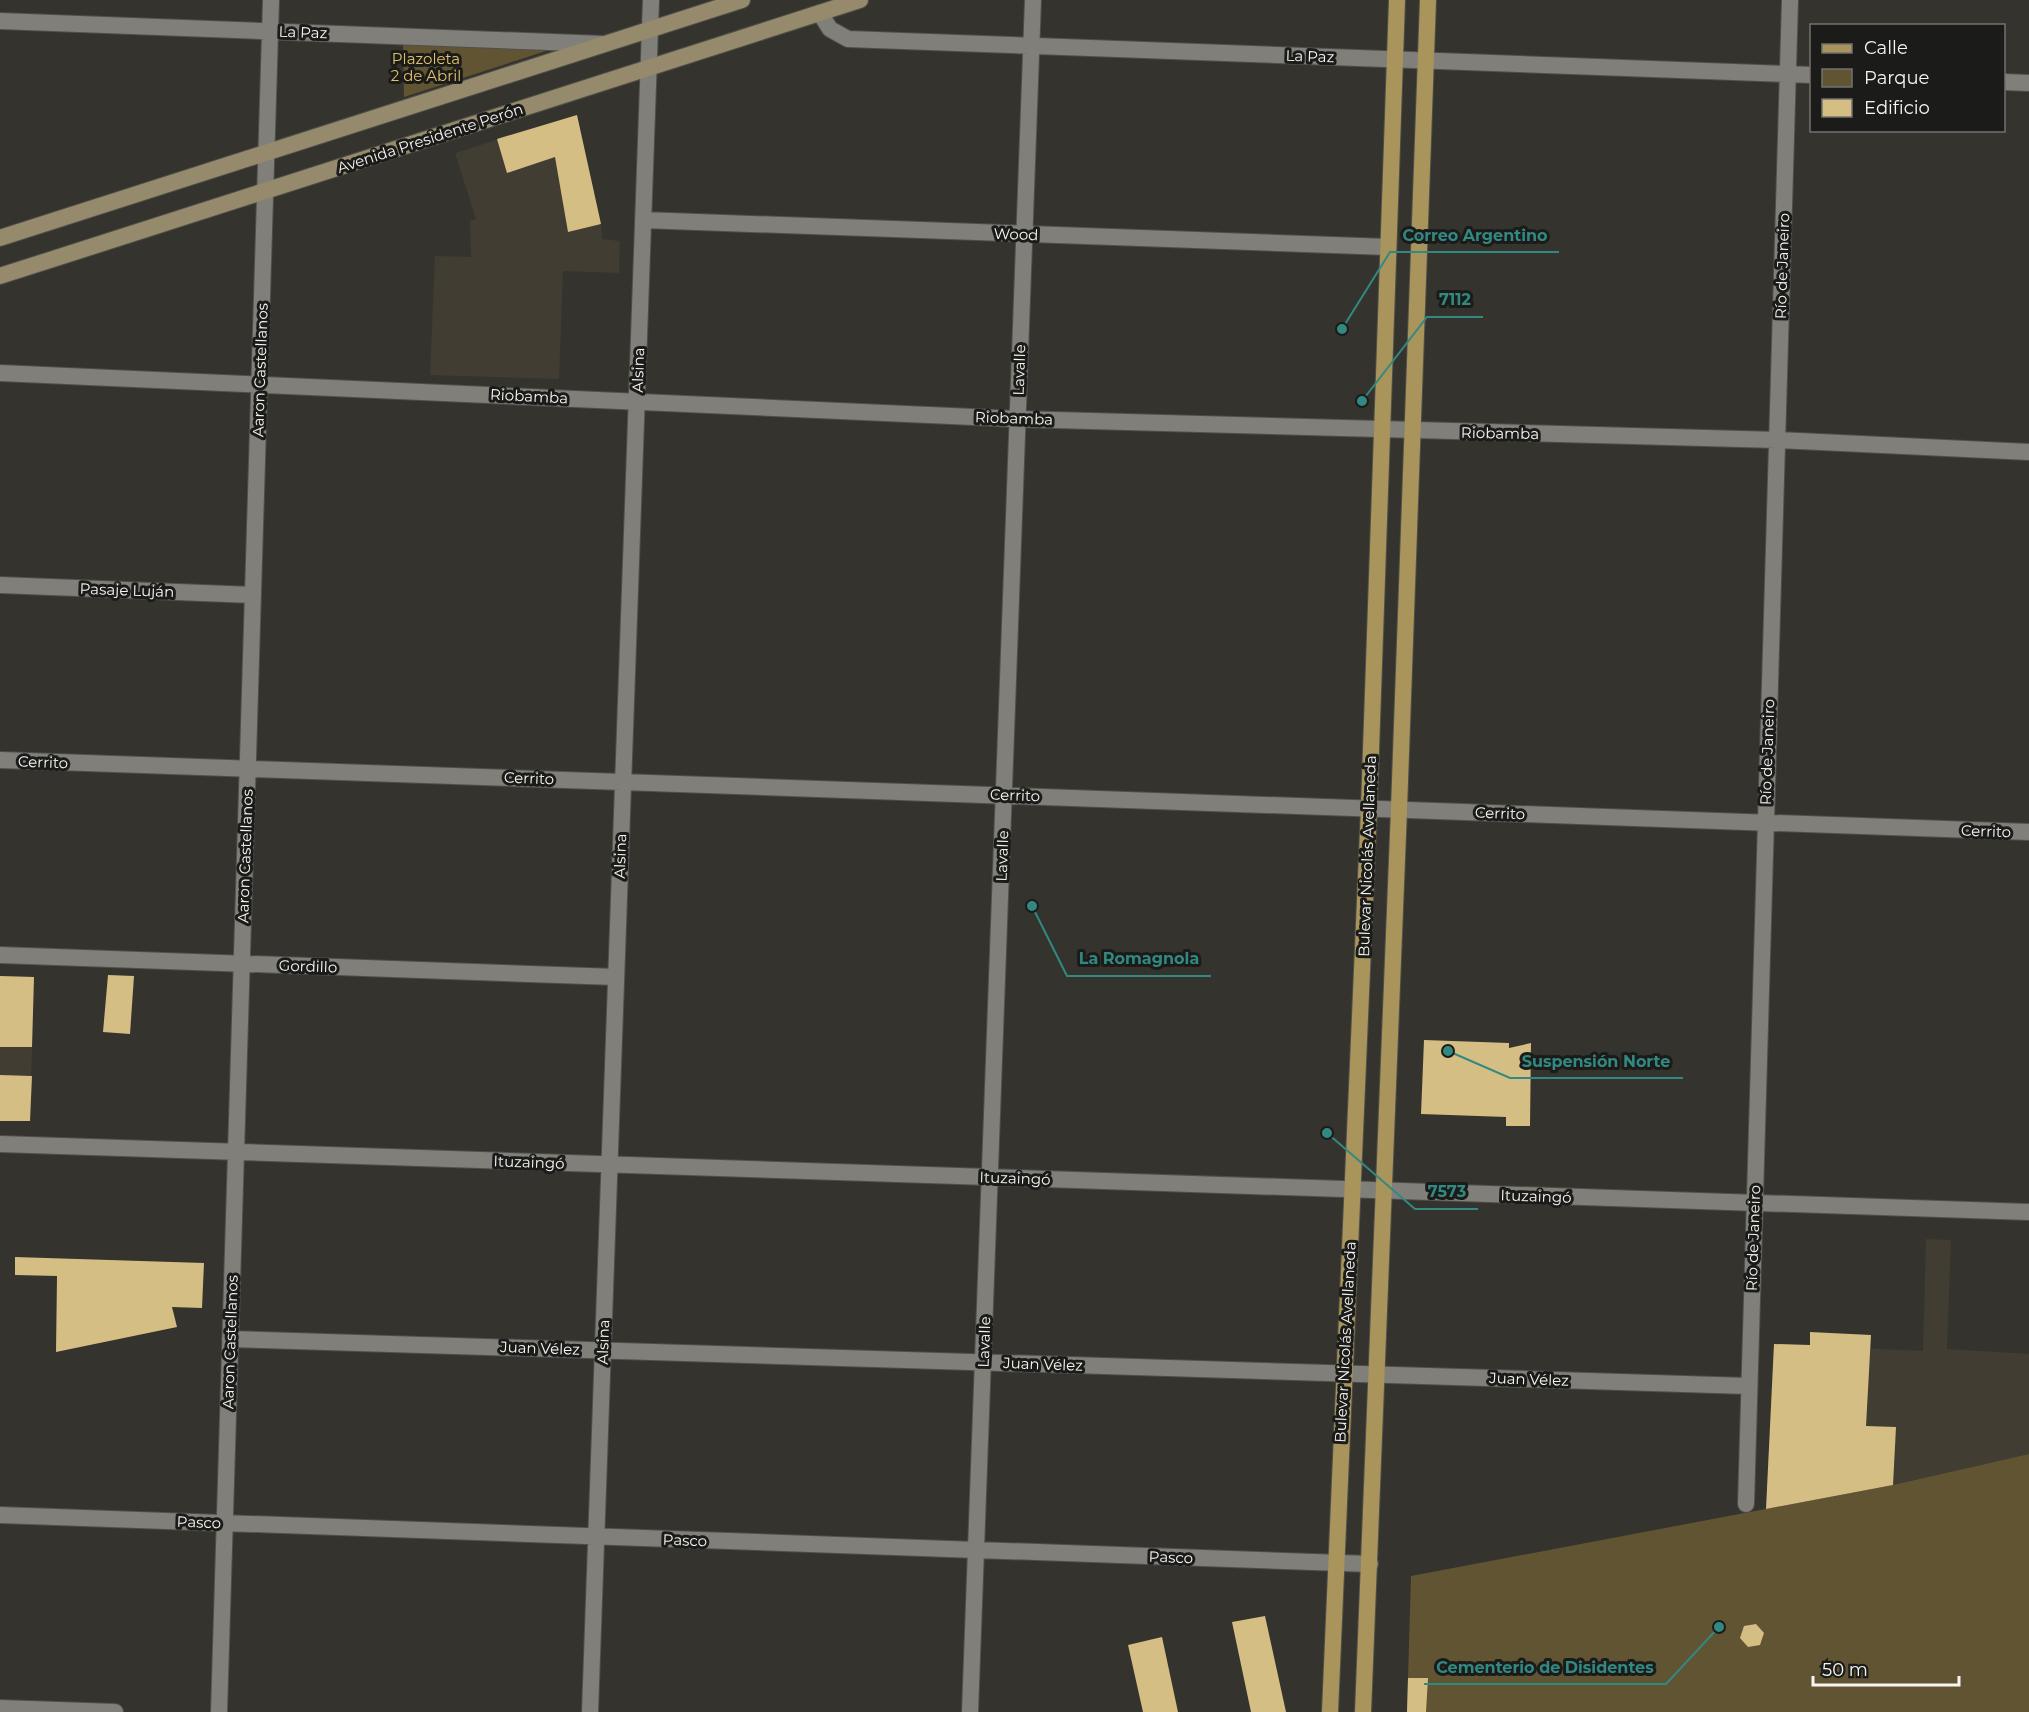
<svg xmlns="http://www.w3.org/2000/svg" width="2029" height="1712" font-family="Montserrat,sans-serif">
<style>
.built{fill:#423d33}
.green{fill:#615433}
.building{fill:#d5be84}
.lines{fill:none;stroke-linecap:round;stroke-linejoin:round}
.minor-casing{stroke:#504f4b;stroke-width:18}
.secondary-casing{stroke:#504f4b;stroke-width:18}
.primary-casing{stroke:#504f4b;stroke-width:18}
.minor{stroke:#817f7a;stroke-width:16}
.secondary{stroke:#958a6b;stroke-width:16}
.primary{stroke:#a9955b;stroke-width:16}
.labels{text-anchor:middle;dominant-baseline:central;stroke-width:6;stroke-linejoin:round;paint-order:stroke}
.street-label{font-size:15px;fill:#f6f5f1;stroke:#1b1b19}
.park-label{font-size:15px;fill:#e0c06c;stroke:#1b1b19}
.leader{fill:none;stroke:#328982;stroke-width:2}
.callout-dot{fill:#328982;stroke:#1b1b19;stroke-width:2}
.callout-label{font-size:16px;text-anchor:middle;font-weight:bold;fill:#328982;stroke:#1b1b19;stroke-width:6;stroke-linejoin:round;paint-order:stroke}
</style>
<rect width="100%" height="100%" fill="#35332e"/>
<path class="built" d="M577,115l24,109 1,15 18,2 -1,32 -56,-2 -4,108 -129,-4 5,-119 36,1 -1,-36 6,-2 -21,-66z
M0,976l34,1 -4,144h-30z
M1926,1239l25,1 -4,109 82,5v100l-136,31 -127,24 8,-165 149,7z"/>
<path class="green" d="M403,43l146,7 -145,47z
M2029,1454v258h-622l4,-136 482,-91z"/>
<path class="building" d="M577,115l24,109 -33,8 -13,-75 -48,16 -10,-34z
M108,975l26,1 -4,58 -27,-2z
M0,976l34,1 -2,70h-32z
M1424,1040l85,3v5l22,-5 -1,83h-24v-9l-85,-3z
M0,1075l32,1 -2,45h-30z
M15,1257l189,6 -2,45 -30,-1 5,20 -121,25 1,-76 -42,-1z
M1810,1332l61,3 -5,91 30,1 -3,58 -127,24 8,-165 36,1z
M1265,1616l21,96h-35l-19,-90z
M1756,1624l8,9 -4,12 -12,2 -8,-9 4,-12z
M1162,1637l16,75h-35l-15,-67z
M1408,1678h20l-2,34h-19z"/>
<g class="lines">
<defs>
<path id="minor" d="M820,13l10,16 18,10 964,36
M0,21l603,23
M2004,82l25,1
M643,220l745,27
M0,373l1018,46 759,21 252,12
M0,585l253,10
M0,760l2029,72
M0,955l616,22
M0,1144l2029,68
M230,1339l1518,47
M1746,1504l44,-1504
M0,1515l1370,49
M0,1708l115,4
M219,1712l52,-1712
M590,1712l61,-1712
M970,1712l63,-1712"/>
<path id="secondary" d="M0,238l742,-238
M0,276l860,-276"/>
<path id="primary" d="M1330,1712l39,-904 28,-808
M1363,1712l36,-903 29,-809"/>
</defs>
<use href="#minor" class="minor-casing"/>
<use href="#secondary" class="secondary-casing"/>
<use href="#primary" class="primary-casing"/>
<use href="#minor" class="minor"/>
<use href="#secondary" class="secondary"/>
<use href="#primary" class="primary"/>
</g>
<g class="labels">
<g class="street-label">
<text transform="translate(303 32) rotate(2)">La Paz</text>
<text transform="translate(1310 56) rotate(2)">La Paz</text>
<text transform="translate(430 138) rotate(-18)">Avenida Presidente Perón</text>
<text transform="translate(1016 234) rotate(2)">Wood</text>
<text transform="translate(1782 266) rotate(-88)">Río de Janeiro</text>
<text transform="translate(260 370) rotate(-88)">Aaron Castellanos</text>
<text transform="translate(638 370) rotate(-88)">Alsina</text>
<text transform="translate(1019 370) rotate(-88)">Lavalle</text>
<text transform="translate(529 396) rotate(3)">Riobamba</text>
<text transform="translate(1014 418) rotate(2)">Riobamba</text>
<text transform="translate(1500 433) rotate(1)">Riobamba</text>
<text transform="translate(127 590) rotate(2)">Pasaje Luján</text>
<text transform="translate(1767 752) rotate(-88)">Río de Janeiro</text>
<text transform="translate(43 762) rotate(2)">Cerrito</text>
<text transform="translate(529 778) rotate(2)">Cerrito</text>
<text transform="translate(1015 795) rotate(2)">Cerrito</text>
<text transform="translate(1500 813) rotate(2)">Cerrito</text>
<text transform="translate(1986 831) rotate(2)">Cerrito</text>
<text transform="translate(245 856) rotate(-88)">Aaron Castellanos</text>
<text transform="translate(620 856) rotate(-88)">Alsina</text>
<text transform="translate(1002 856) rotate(-88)">Lavalle</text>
<text transform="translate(1367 856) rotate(-88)">Bulevar Nicolás Avellaneda</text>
<text transform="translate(308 966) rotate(2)">Gordillo</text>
<text transform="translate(529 1162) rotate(2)">Ituzaingó</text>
<text transform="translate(1015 1178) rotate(2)">Ituzaingó</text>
<text transform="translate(1536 1196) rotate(2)">Ituzaingó</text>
<text transform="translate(1753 1238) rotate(-88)">Río de Janeiro</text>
<text transform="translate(230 1342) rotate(-88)">Aaron Castellanos</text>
<text transform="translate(603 1342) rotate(-88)">Alsina</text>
<text transform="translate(984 1342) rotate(-88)">Lavalle</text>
<text transform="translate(1345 1342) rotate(-87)">Bulevar Nicolás Avellaneda</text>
<text transform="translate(540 1348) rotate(2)">Juan Vélez</text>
<text transform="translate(1043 1364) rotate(2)">Juan Vélez</text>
<text transform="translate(1529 1379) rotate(2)">Juan Vélez</text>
<text transform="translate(199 1522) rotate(2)">Pasco</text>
<text transform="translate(685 1540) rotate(2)">Pasco</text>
<text transform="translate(1171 1557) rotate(2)">Pasco</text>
</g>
<g class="park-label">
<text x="426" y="58">Plazoleta<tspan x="426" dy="17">2 de Abril</tspan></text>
</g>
</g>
<path class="leader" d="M1342 329L1390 252H1559M1362 401L1427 317H1483M1032 906L1067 976H1211M1448 1051L1510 1078H1683M1327 1133L1415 1209H1478M1719 1627L1666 1684H1424"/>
<g class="callout-dot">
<circle cx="1342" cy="329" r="6"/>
<circle cx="1362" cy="401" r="6"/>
<circle cx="1032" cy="906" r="6"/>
<circle cx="1448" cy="1051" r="6"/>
<circle cx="1327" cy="1133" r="6"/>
<circle cx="1719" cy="1627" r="6"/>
</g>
<g class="callout-label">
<text x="1475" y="241">Correo Argentino</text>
<text x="1455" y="305">7112</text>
<text x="1139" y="964">La Romagnola</text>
<text x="1596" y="1067">Suspensión Norte</text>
<text x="1447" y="1197">7573</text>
<text x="1545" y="1673">Cementerio de Disidentes</text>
</g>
<rect x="1810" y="24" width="195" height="108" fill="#1b1b19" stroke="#73726f" stroke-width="1.5"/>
<rect x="1822" y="44" width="30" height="9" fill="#a9955b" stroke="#73726f" stroke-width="1.5"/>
<text x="1864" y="54" font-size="18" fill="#f6f5f1">Calle</text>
<rect x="1822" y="69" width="30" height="18" fill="#615433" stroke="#73726f" stroke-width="1.5"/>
<text x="1864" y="84" font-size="18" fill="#f6f5f1">Parque</text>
<rect x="1822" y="99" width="30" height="18" fill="#d5be84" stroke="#73726f" stroke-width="1.5"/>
<text x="1864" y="114" font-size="18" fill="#f6f5f1">Edificio</text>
<path d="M1813 1676v9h146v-9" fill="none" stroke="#f6f5f1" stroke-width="3"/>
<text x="1822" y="1676" font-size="18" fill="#f6f5f1" stroke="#1b1b19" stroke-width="4.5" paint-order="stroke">50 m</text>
</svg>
